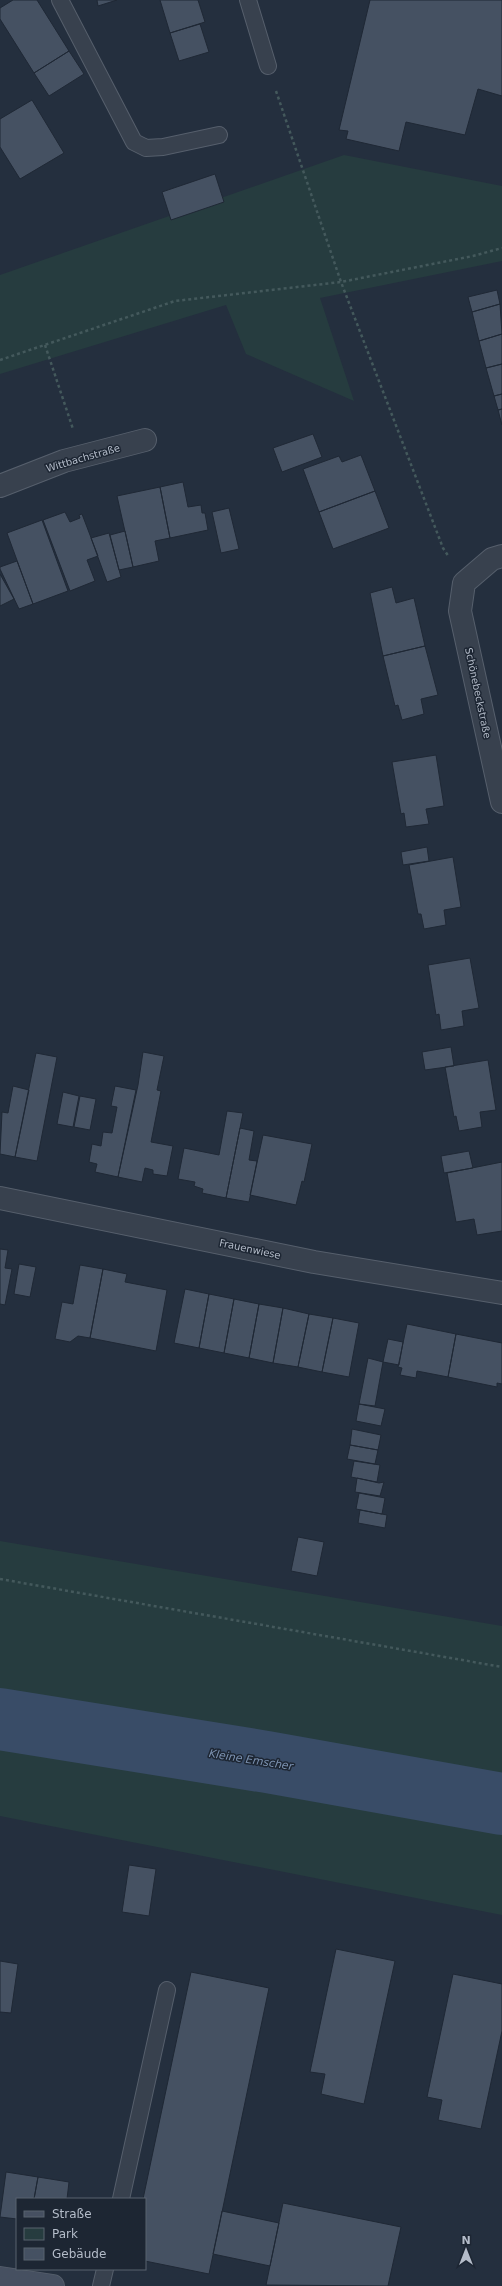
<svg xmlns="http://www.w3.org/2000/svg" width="502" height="2286" font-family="'DejaVu Sans',sans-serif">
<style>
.green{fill:#263c3f}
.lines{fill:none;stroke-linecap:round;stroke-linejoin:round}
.river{stroke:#394c67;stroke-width:62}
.building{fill:#455162;stroke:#1f2835}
.lane-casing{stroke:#565f6c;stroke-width:18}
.street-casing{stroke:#565f6c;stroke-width:24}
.secondary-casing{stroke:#565f6c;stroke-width:24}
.path{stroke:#44595c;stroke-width:2.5;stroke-dasharray:3 3;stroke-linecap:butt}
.lane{stroke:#38414e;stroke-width:16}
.street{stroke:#38414e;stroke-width:22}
.secondary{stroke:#465061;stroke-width:22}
.labels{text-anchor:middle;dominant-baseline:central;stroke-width:3;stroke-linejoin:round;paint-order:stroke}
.street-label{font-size:10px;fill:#b4bcc9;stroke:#1d2633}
.water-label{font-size:11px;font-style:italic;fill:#7c92b1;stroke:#1d2633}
</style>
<rect width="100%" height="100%" fill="#242f3e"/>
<path class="green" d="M344,155l158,31v75l-182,37 34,103 -108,-47 -20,-49 -226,69v-99z
M0,1541l502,85v289l-502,-99z"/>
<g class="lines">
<path class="river" d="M0,1719l267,43 235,42"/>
</g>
<path class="building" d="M13,0h24l32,51 -35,22 -34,-54v-11z
M97,0h20l-19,6z
M160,0h38l7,22 -35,11z
M370,0h132v96l-24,-7 -13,46 -59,-13 -7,29 -53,-12 2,-8 -9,-1z
M200,24l9,28 -30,9 -9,-28z
M69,51l15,23 -35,22 -15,-23z
M32,100l32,53 -44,26 -20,-32v-28z
M215,174l9,28 -53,18 -9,-28z
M497,290l3,14 -28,8 -4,-15z
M500,304l2,30 -23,7 -7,-29z
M502,334v30l-16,4 -7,-27z
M502,364v30l-8,2 -8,-28z
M502,394v15l-4,1 -4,-14z
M502,409v16l-4,-15z
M313,434l9,23 -40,15 -9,-24z
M361,455l14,36 -56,21 -16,-43 36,-13 3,6z
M183,482l5,25 13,-2 1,8h3l3,17 -38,8 -10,-51z
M160,487l10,51 -15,3 4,20 -26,6 -16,-71z
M375,491l14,37 -56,21 -14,-37z
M229,508l10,41 -18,4 -9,-41z
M65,512l5,10 10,-4 -1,-3 3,-1 16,42 -11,4 8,21 -25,10 -27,-71z
M42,520l26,71 -35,13 -26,-71z
M125,531l8,36 -14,3 -9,-35z
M109,533l12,44 -14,5 -16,-44z
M17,561l16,43 -14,5 -19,-40v-2z
M0,574l14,25 -14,7z
M392,587l4,16 18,-5 11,48 -42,10 -13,-63z
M425,646l13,49 -17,4 3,15 -22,6 -4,-15 -3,1 -12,-50z
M436,755l8,51 -18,3 3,15 -23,3 -2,-14 -3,1 -9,-52z
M427,847l2,14 -26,4 -2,-13z
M453,857l8,50 -17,3 2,15 -22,4 -3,-15h-3l-9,-49z
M470,958l9,50 -17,3 2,15 -23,4 -2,-16 -3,1 -8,-50z
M451,1047l3,19 -29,4 -3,-18z
M143,1052l21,4 -7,34 4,1 -10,51 22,4 -6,30 -14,-2v-4l-8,-2 -3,14 -24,-5 20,-92z
M36,1053l21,4 -20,104 -22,-4z
M488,1060l8,50 -16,2 2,15 -23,4 -3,-15 -2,1 -9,-50z
M13,1086l16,4 -14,67 -15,-3 2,-42 6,1z
M115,1086l21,4 -18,87 -23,-5 2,-8 -8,-2 3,-18 9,2 2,-14 9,1 5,-26 -6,-1z
M63,1092l16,4 -6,31 -16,-3z
M80,1096l16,3 -6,31 -16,-3z
M227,1111l16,2 -17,85 -24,-5 1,-4 -9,-3 1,-4 -17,-3 6,-31 35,7z
M240,1128l14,3 -5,29 8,1 -8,41 -23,-4z
M263,1135l49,9 -8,38 -2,-1 -6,24 -46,-10z
M469,1151l4,17 -29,5 -3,-17z
M502,1162v69l-25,4 -3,-16 -18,3 -9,-49z
M0,1249l8,1 -3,18 7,1 -7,36 -5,-1z
M19,1264l17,3 -6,30 -16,-3z
M80,1265l23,4 -13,69 -12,-2 -8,6 -15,-3 7,-37 11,2z
M103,1269l24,5 -2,8 42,8 -11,61 -66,-13z
M185,1289l24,5 -10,54 -25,-5z
M209,1294l25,5 -10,54 -25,-5z
M234,1299l25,5 -10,54 -25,-5z
M259,1304l24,4 -10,55 -24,-5z
M283,1308l26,6 -11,53 -25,-4z
M309,1314l24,4 -11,54 -24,-5z
M333,1318l26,5 -10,54 -27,-5z
M407,1324l49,10 -8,43 -31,-6 -1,7 -16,-3 2,-7 -4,-1z
M456,1334l46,9v41l-5,-1v4l-49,-10z
M388,1339l15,3 -4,23 -16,-3z
M368,1358l15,4 -8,44 -16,-2z
M359,1404l26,5 -4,17 -25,-5z
M352,1429l29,6 -3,15 -28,-5z
M350,1445l28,5 -3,14 -28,-5z
M354,1461l26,4 -3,17 -26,-5z
M357,1478l22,5 5,-1 -4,14 -25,-4z
M359,1493l26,5 -3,16 -26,-5z
M360,1510l27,5 -2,13 -27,-5z
M298,1537l26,5 -7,34 -26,-5z
M129,1865l27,4 -7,47 -27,-4z
M336,1949l59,12 -31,143 -43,-10 4,-20 -15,-2z
M0,1961l18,3 -7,49 -11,-1z
M191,1972l78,16 -60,286 -64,-13v-62h-2z
M453,1974l49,10v47l-21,98 -43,-9 4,-20 -15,-3z
M6,2172l32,5 -4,22h-17v20l-17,-2z
M38,2177l31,5 -2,17h-33z
M283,2203l118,24 -13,59 -122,-1z
M222,2211l57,12 -9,43 -57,-12z"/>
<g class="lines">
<defs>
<path id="lane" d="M60,0l74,142 12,6 17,-1 56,-12
M248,0l20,66
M121,2199l46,-209
M101,2286l4,-17"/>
<path id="street" d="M0,486l64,-25 81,-21
M502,556l-10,3 -28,24 -4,28 42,191
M0,1198l314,64 188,31"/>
<path id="secondary" d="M0,2278l53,8"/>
</defs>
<use href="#lane" class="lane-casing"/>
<use href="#street" class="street-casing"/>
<use href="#secondary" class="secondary-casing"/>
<path class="path" d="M276,91l65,191 102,266 6,9
M45,345l28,84
M0,360l175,-59 166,-19 132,-26 29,-8
M0,1579l502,88"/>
<use href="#lane" class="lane"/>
<use href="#street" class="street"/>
<use href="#secondary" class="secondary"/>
</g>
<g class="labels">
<g class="street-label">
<text transform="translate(83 458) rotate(-16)">Wittbachstraße</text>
<text transform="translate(478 693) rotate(78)">Schönebeckstraße</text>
<text transform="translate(250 1249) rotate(12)">Frauenwiese</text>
</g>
<g class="water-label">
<text transform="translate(251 1760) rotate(9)">Kleine Emscher</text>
</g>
</g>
<rect x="16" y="2198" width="130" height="72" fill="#1d2633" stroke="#59626f"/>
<rect x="24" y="2211" width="20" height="6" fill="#465061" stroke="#59626f"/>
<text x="52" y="2218" font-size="12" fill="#b4bcc9">Straße</text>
<rect x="24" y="2228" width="20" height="12" fill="#263c3f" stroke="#59626f"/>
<text x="52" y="2238" font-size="12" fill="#b4bcc9">Park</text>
<rect x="24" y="2248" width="20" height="12" fill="#455162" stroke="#59626f"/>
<text x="52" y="2258" font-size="12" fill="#b4bcc9">Gebäude</text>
<g transform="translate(466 2250)" stroke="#1d2633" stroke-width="3" paint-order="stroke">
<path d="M0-3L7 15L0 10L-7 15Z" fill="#b4bcc9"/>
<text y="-6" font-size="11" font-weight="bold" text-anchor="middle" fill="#b4bcc9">N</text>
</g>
</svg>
